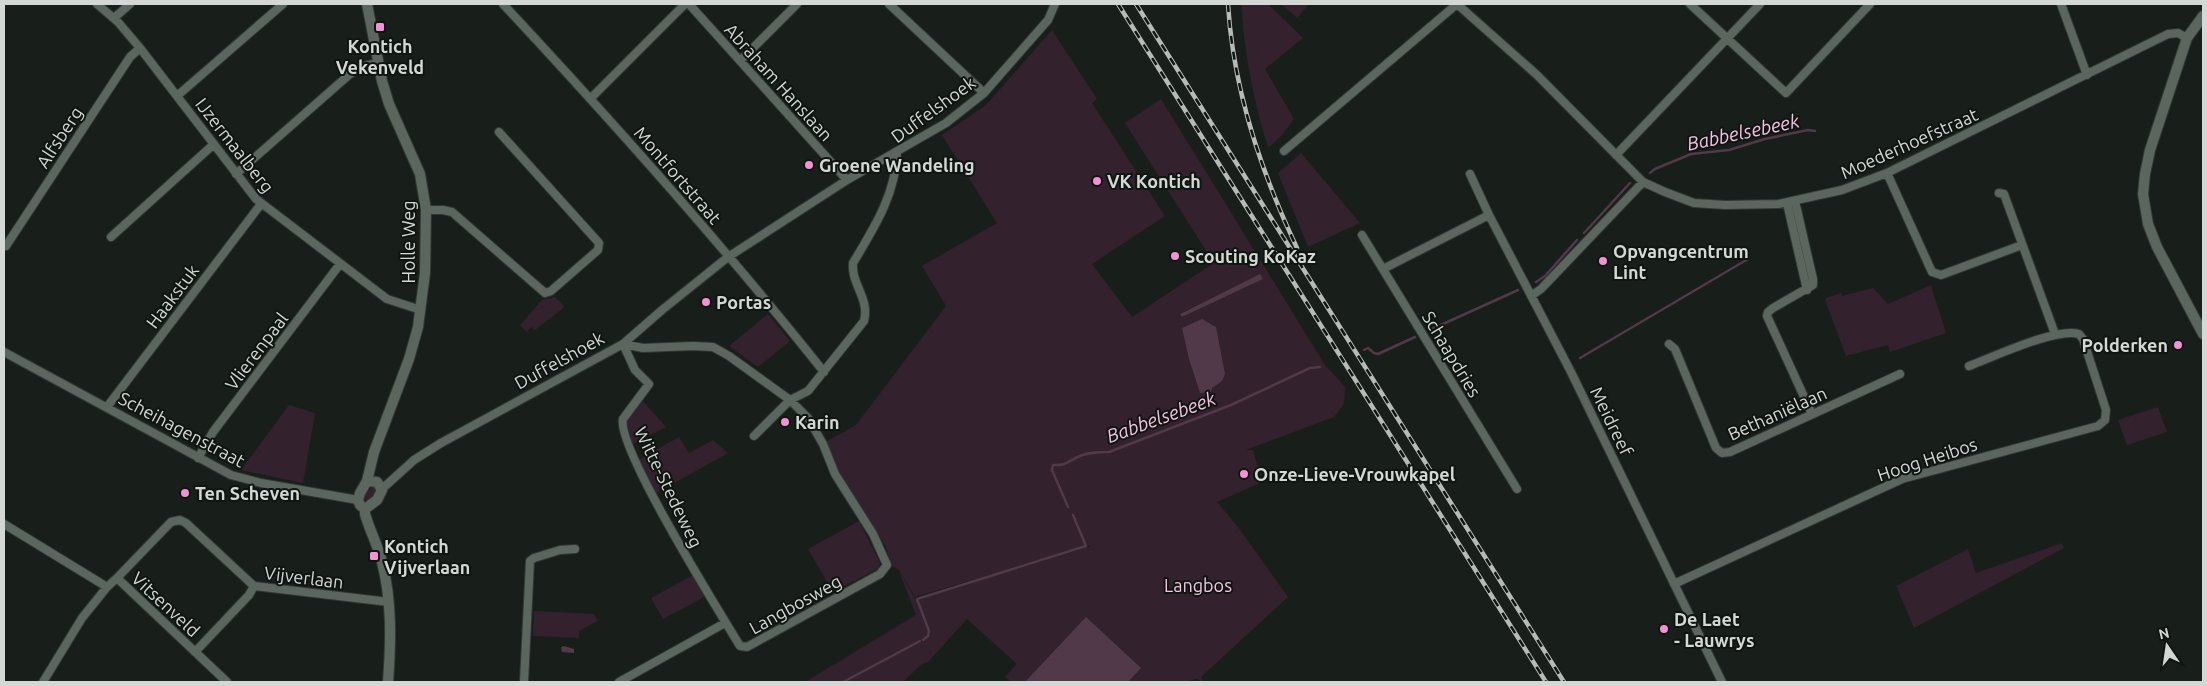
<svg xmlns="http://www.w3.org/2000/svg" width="2207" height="686" font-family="Ubuntu,sans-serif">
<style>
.green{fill:#33212d;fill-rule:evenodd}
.water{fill:#513949}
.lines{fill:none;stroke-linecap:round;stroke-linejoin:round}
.stream{stroke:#513949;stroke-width:2.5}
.minor-casing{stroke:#323934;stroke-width:10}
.tertiary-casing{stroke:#323934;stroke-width:12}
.minor{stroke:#5b665e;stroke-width:8}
.tertiary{stroke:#5b665e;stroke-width:10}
.rail-casing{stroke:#b7bbb8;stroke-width:4.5}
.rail{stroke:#0f1511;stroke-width:2.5;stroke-dasharray:8;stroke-linecap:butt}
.poi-dot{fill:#f391d5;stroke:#0f1511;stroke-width:2}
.labels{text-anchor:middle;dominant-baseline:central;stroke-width:4;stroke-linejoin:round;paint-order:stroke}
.poi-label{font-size:18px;font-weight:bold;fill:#d4d8d5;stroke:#0f1511;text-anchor:start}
.street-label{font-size:18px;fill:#d4d8d5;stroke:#0f1511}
.park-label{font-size:18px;fill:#f6c3e5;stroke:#0f1511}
.water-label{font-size:19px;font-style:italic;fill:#f5c2e3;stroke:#0f1511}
</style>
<rect width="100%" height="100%" fill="#181f1a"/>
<path class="green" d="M1241,4h27l35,34 -38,31 29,50 -12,16 -14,13c-15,-50 -23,-92 -27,-144z
M1281,4h28l-12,14z
M1052,30l45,69 -5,4 73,113 -73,48 40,53 82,-54 -89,-140 36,-24 164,266 20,22 -1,17 -10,13 -88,33h7l9,32 -45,20 21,25 50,70 -87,80 2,5 -7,-3 -12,3h-173l-6,-5 12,-13 -50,-45 -39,43 -6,2 -19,18h-98l111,-67 -17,-44 17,29 172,-53 2,1 -1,-3 -6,2 -168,50 -16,-27 -8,-5 -5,-18 -48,-74 -14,-30 32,-18 90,-119 -24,-40 75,-43 -55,-88 44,-30zM1259,275l3,4 -80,38 -1,-4z
M1301,153l59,70 -52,24 -30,-74z
M1931,285l15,48 -56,19 -2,-7 -42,11 -21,-56 1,-2 15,-5 1,3 31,-8 15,16z
M555,297l9,9 -2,3 -27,21 -4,-3 -4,5 -7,-7 22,-25z
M768,314l22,27 -32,26 -29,-21z
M640,398l26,29 -35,18 -3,-6 -2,-21z
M289,405l26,8 -12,70 -62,-13z
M2158,407l9,25 -40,13 -9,-25z
M679,437l10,16 24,-13 15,13 -73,41 -17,-34z
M373,487l4,3v5l-8,7 -3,-1 -2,-6z
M859,521l21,42 -1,5 -46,24 -25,-43z
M2062,543l2,5 -150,80 -18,-42 72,-37 8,24z
M695,574l13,21 -45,24 -12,-21z
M534,611l60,3 4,7 -19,10v7l-46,-2z"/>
<path class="water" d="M1260,274l3,5 -81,38 -2,-3z
M1202,319l14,8 9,47 -3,7 -10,7 -1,4 -11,1 -11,-34 -7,-31z
M1086,617l55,51 -13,14h-103z
M564,646l10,3v4l-12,-1 -1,-5z"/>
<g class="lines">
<path class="stream" d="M1650,173l5,-4 36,-15 38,-4 36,-11 43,-9 7,1
M1584,233l46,-50
M1536,282l9,-6 32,-36
M1432,329l86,-39
M1364,350l4,-2 6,5 4,1 37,-17
M1580,358l168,-99
M1068,507l-16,-37 1,-5c15,1 14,-4 27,-9 9,-4 19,-4 29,-4l122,-47 79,-37 10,-1
M923,640l5,-4 1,-5 -12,-32 169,-53 -13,-31
M843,682l77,-41"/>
<defs>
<path id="minor" d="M97,4l21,18 22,26 116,151 131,100 34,11
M503,4c111,119 220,241 321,368
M689,4l158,176
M889,4l95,89
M1457,4l80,71 106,107 22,10 29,11 31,2 53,-1 64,-14 45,-17 281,-139 10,-1 9,5
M1690,4l96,89 84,-89
M2061,4l26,71
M114,18l16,-14
M740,61l57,-57
M177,96l106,-92
M591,98l94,-94
M1284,151l173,-147
M1616,155l144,-151
M1887,173l45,99 9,3 81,-30
M236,174l114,-100 10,-7 18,-4
M1470,174l19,41 82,157 151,310
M1999,193l5,1 51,140
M1795,201l18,78v6l-40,23 -5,4 -1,4 45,98
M1787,203l20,87
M426,210h17l9,2 93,81 6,-2 47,-41 1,-7 -100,-111
M1362,235l155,254
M111,237l103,-93
M6,246l124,-189 10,-9
M1383,269l106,-54
M1531,296l10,-7 102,-107
M623,344l20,4 50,-2 20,1 16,9 61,44 18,18 15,26 12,30 38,60 14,31 -7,9 -133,73 -7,-1c-20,-33 -124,-200 -117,-227l26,-35 -14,-14z
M1669,344l6,5 41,99 6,5 8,-1 170,-78
M4,352l227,123 30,8 97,17
M107,407l154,-203
M754,436l36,-36 18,-9 56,-70c6,-22 -13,-37 -11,-58 21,-35 43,-69 44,-111
M198,458l15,-26 127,-168
M382,489l32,-29 27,-17 182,-99 39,-34 66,-53 119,-77 99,-57 38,-30 64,-73 7,-16
M4,524l103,63 10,-9 110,104
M117,578l54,-56 9,-2 6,3 68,63 135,16
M1674,584l228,-105 196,-53 7,-6 1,-10 -23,-71 -4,-5c-22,-7 -86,23 -110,32
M195,652l54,-57 5,-9
M43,682l39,-64 25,-31
M524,682l6,-121 4,-3 26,-8 15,-1
M619,682l106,-59"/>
<path id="tertiary" d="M367,4l15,77 7,23 31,70 6,36 -1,63 -7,54 -9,32 -35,93 -7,29 -7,12 -2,7 2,5 5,4v5c5,17 13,32 17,48 10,39 9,80 6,120
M2203,16l-16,22 -37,112 -5,24 -2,20 5,30 9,23 46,87
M365,509l12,-9 5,-10 -5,-8 -10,-1"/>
</defs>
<use href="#minor" class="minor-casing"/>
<use href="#tertiary" class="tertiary-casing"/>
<use href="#minor" class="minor"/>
<use href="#tertiary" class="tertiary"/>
<defs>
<path id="rail" d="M1118,4l428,678
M1136,4l428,678
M1228,4c5,84 33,168 69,244"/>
</defs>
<use href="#rail" class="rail-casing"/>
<use href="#rail" class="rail"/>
</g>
<g class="poi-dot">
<rect x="375" y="22" width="10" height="10" rx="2.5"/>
<circle cx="809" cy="165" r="5"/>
<circle cx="1097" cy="181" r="5"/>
<circle cx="1175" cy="256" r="5"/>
<circle cx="1603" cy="261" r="5"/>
<circle cx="706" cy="302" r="5"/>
<circle cx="2178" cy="345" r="5"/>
<circle cx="785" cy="422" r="5"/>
<circle cx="1244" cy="474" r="5"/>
<circle cx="185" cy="493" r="5"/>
<rect x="369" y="551" width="10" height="10" rx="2.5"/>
<circle cx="1664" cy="629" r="5"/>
</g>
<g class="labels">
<g class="poi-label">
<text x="380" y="46" text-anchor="middle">Kontich<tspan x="380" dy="21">Vekenveld</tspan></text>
<text x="819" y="165">Groene Wandeling</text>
<text x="1107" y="181">VK Kontich</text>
<text x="1613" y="251">Opvangcentrum<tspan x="1613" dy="21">Lint</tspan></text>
<text x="1185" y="256">Scouting KoKaz</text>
<text x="716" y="302">Portas</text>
<text x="2168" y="345" text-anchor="end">Polderken</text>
<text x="795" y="422">Karin</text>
<text x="1254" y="474">Onze-Lieve-Vrouwkapel</text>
<text x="195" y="493">Ten Scheven</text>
<text x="384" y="546">Kontich<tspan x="384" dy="21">Vijverlaan</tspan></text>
<text x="1674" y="619">De Laet<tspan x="1674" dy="21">- Lauwrys</tspan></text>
</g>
<g class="street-label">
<text transform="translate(779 82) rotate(48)">Abraham Hanslaan</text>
<text transform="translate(933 109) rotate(-36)">Duffelshoek</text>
<text transform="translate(59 137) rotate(-57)">Alfsberg</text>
<text transform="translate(1909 143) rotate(-24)">Moederhoefstraat</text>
<text transform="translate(235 145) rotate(52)">IJzermaalberg</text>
<text transform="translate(678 175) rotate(49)">Montfortstraat</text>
<text transform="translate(408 242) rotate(-90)">Holle Weg</text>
<text transform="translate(172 296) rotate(-53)">Haakstuk</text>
<text transform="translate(256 351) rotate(-53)">Vlierenpaal</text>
<text transform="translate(1452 354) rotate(59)">Schaapdries</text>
<text transform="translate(559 360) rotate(-29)">Duffelshoek</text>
<text transform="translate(1777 413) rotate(-24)">Bethaniëlaan</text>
<text transform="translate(1612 421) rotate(64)">Meidreef</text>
<text transform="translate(182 429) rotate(28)">Scheihagenstraat</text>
<text transform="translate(1927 459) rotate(-18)">Hoog Heibos</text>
<text transform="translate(669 487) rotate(64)">Witte-Stedeweg</text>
<text transform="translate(304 577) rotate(7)">Vijverlaan</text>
<text transform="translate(166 604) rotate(43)">Vitsenveld</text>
<text transform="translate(795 604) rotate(-29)">Langbosweg</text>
</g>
<g class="park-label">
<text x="1198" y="585">Langbos</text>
</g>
<g class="water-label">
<text transform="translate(1743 132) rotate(-12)">Babbelsebeek</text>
<text transform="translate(1161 417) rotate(-20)">Babbelsebeek</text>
</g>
</g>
<rect width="2207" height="686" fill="none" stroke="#d4d8d5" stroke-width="10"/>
<g transform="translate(2167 646) rotate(347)" stroke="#0f1511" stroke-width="4" paint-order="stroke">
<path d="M0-4L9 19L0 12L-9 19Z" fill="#d4d8d5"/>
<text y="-8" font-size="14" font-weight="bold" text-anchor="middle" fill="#d4d8d5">N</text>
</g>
</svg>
